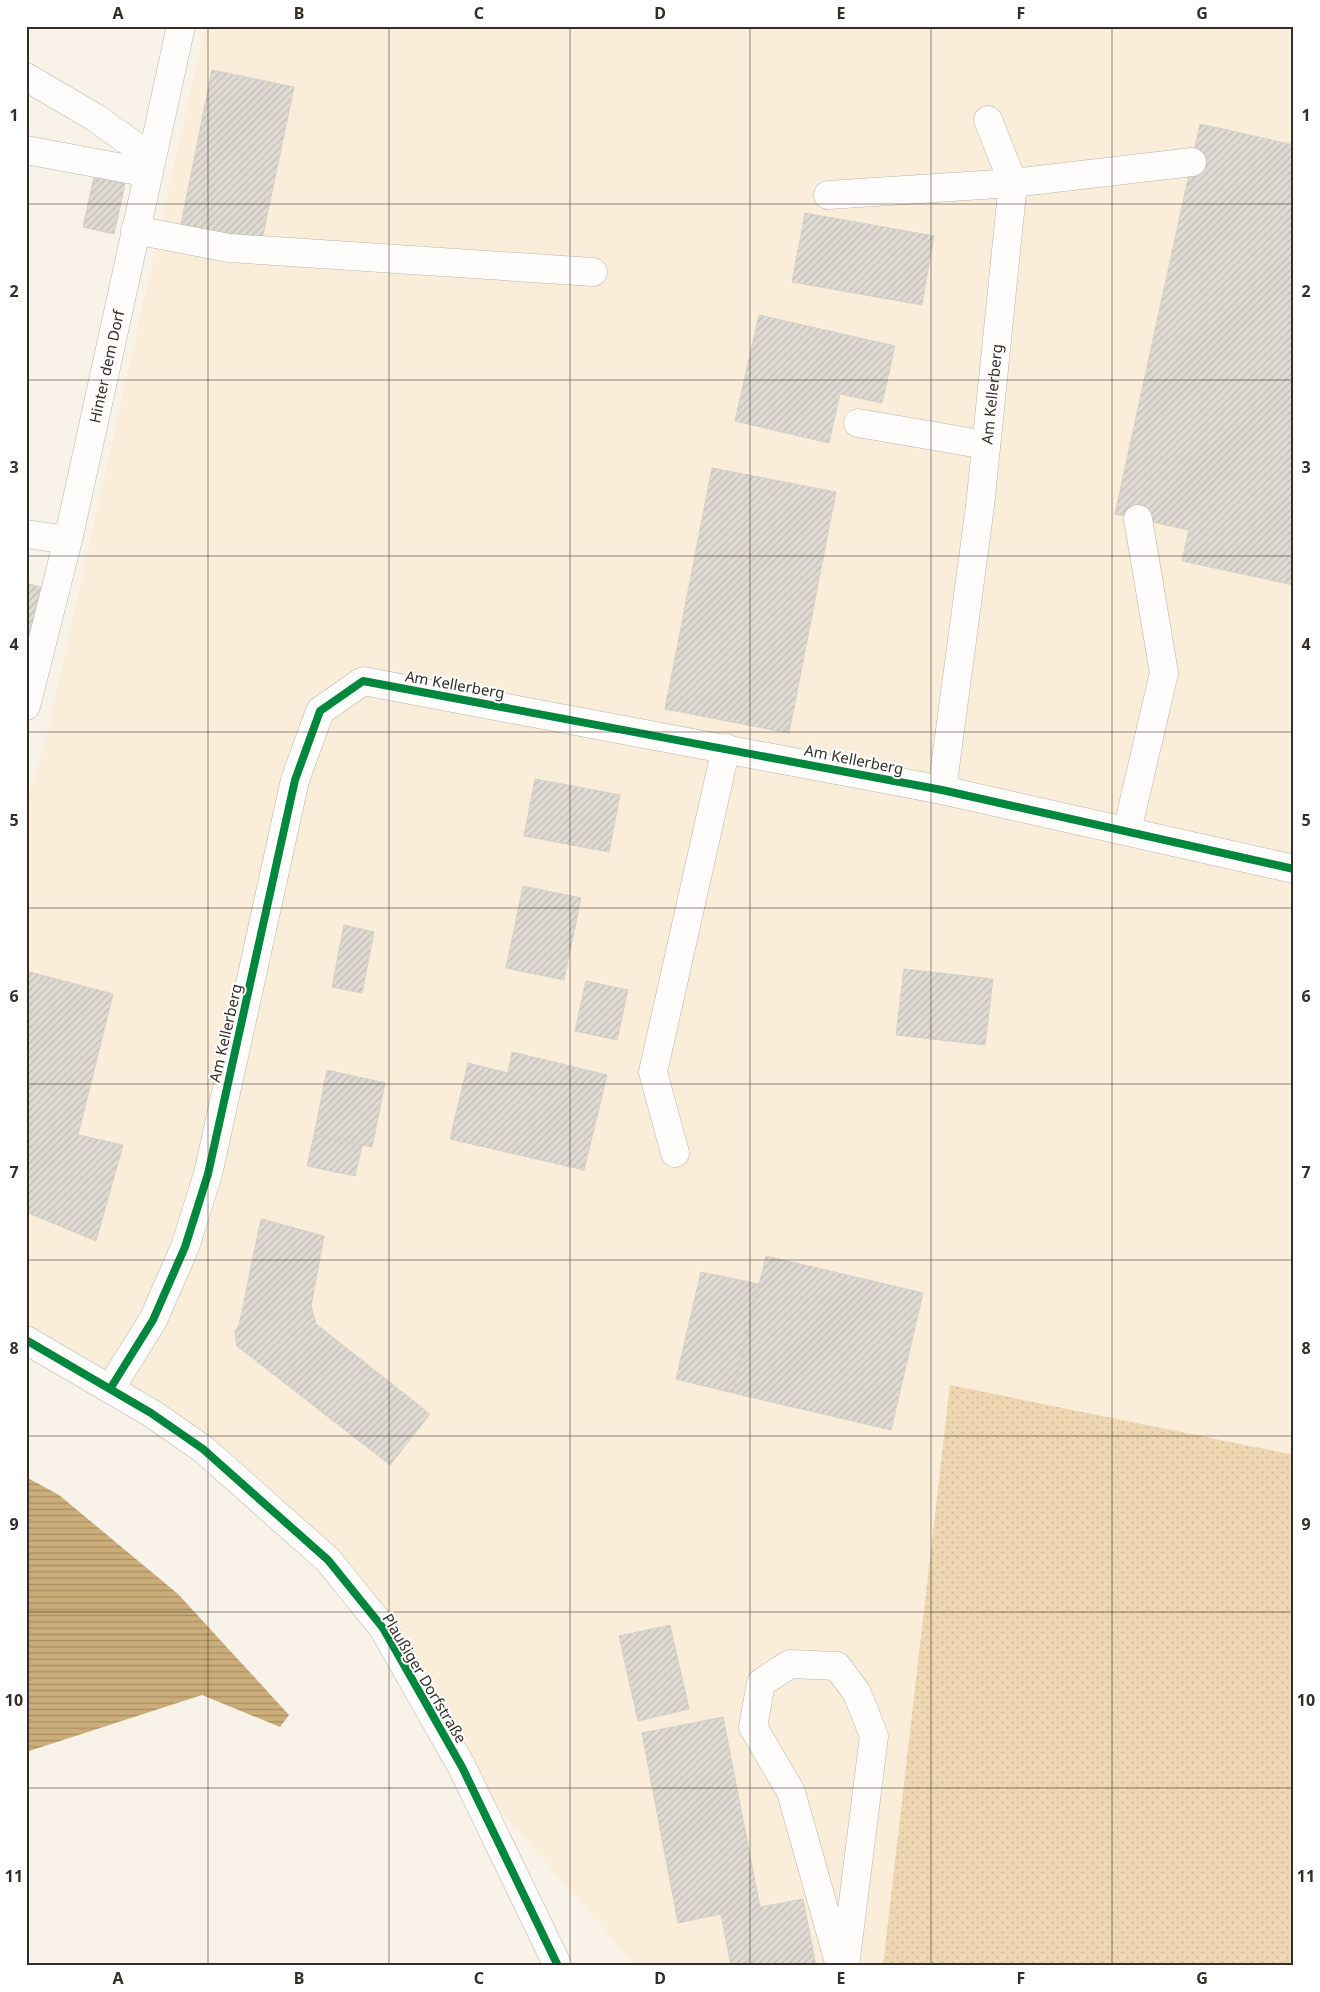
<svg xmlns="http://www.w3.org/2000/svg" width="1320" height="1992" font-family="'Noto Sans',sans-serif">
<style>
.built{fill:#faeedb}
.grass{fill:url(#grass-dots)}
.water{fill:url(#water-rules)}
.building{fill:url(#building-hatch);stroke:#d4cfc7}
.lines{fill:none;stroke-linecap:round;stroke-linejoin:round}
.minor-casing{stroke:#b9b4ac;stroke-width:29}
.minor{stroke:#fefdfc;stroke-width:28}
.cycleway-casing{stroke:#fff;stroke-width:11}
.cycleway{stroke:#00873e;stroke-width:8}
.grid{fill:none;stroke:#332e27;stroke-width:1;stroke-opacity:0.55}
.labels{text-anchor:middle;dominant-baseline:central;stroke-width:4;stroke-linejoin:round;paint-order:stroke}
.street-label{font-size:15px;fill:#332e27;stroke:#fff}
.neatline{fill:none;stroke:#332e27;stroke-width:2}
.grid-label{font-size:16px;text-anchor:middle;font-weight:bold;fill:#332e27}
</style>
<defs>
<pattern id="grass-dots" width="8" height="8" patternUnits="userSpaceOnUse" patternTransform="scale(1.25)"><rect width="8" height="8" fill="#edd6b1"/><path d="M2 2h.1M6 6h.1" fill="none" stroke="#ccb898" stroke-width="1.8" stroke-linecap="round"/></pattern>
<pattern id="water-rules" width="6" height="5" patternUnits="userSpaceOnUse" patternTransform="scale(1.25)"><rect width="6" height="5" fill="#ccad7a"/><path d="M0 2.5h6" fill="none" stroke="#a68d64"/></pattern>
<pattern id="building-hatch" width="6" height="6" patternUnits="userSpaceOnUse" patternTransform="scale(1.25)"><rect width="6" height="6" fill="#dfdad2"/><path d="M-1 1l2-2M0 6l6-6M5 7l2-2" fill="none" stroke="#c0bbb4"/></pattern>
</defs>
<rect width="100%" height="100%" fill="#f8f2e9"/>
<path class="built" d="M205,26h1089v1940h-658l-174,-199 -79,-139 -121,-128 -236,-151v-543l23,-81z"/>
<path class="grass" d="M950,1385l344,70v511h-411z"/>
<path class="water" d="M26,1477l33,18 119,99 111,121 -9,12 -78,-32 -176,57z"/>
<path class="building" d="M212,70l82,17 -32,153 -81,-16z
M1200,124l94,21v440l-112,-24 7,-31 -74,-16z
M94,177l31,7 -11,50 -31,-7z
M805,213l129,23 -12,69 -130,-23z
M759,315l136,31 -13,57 -42,-9 -11,49 -94,-22z
M712,468l124,24 -47,241 -124,-24z
M26,583l17,5 -10,44 -7,-2z
M26,630l7,2 -7,26z
M535,779l85,16 -11,57 -85,-16z
M523,886l58,12 -17,82 -58,-12z
M344,925l30,7 -12,61 -30,-6z
M904,969l89,10 -8,66 -89,-10z
M26,971l87,23 -35,141 45,10 -27,96 -70,-29z
M586,981l42,9 -11,50 -42,-9z
M512,1052l95,23 -23,95 -134,-31 18,-76 40,10z
M327,1070l58,13 -13,64 -58,-12z
M314,1135l48,10 -7,31 -48,-10z
M261,1219l63,17 -13,70 5,18 114,90 -40,51 -153,-119 -2,-14 4,-7z
M766,1256l157,37 -32,137 -158,-37z
M701,1272l58,12 -26,109 -57,-14z
M670,1625l19,84 -51,12 -19,-85z
M723,1717l37,190 43,-8 13,67h-85l-10,-52 -43,9 -36,-190z"/>
<g class="lines">
<defs>
<g id="minor">
<path d="M26,77l70,41 56,40"/>
<path d="M26,150l123,23"/>
<path d="M828,195l185,-12 179,-21"/>
<path d="M135,230l94,18 364,24"/>
<path d="M858,423l128,22"/>
<path d="M26,534l42,6"/>
<path id="s1" d="M26,706l42,-166 113,-514"/>
<path id="s2" d="M942,790l38,-284 33,-323 -25,-63"/>
<path d="M1127,831l37,-158 -26,-154"/>
<path d="M675,1153l-22,-81 73,-324"/>
<path d="M26,1340l125,73 52,36 125,111 55,68 79,139 96,199"/>
<path d="M110,1389l43,-69 32,-73 23,-73 87,-394 25,-69 43,-30 579,109 352,79"/>
<path d="M840,1966l-49,-174 -38,-65 8,-44 29,-19 47,2 20,27 17,43 -29,230"/>
</g>
</defs>
<use href="#minor" class="minor-casing"/>
<use href="#minor" class="minor"/>
<defs>
<path id="cycleway" d="M26,1340l125,73 52,36 125,111 55,68 79,139 96,199
M110,1389l43,-69 32,-73 23,-73 87,-394 25,-69 43,-30 579,109 352,79"/>
</defs>
<use href="#cycleway" class="cycleway-casing"/>
<use href="#cycleway" class="cycleway"/>
</g>
<path class="grid" d="M208,26v1940M389,26v1940M570,26v1940M750,26v1940M931,26v1940M1112,26v1940M26,204h1268M26,380h1268M26,556h1268M26,732h1268M26,908h1268M26,1084h1268M26,1260h1268M26,1436h1268M26,1612h1268M26,1788h1268"/>
<g class="labels">
<g class="street-label">
<text stroke="none"><textPath href="#s1" startOffset="349">Hinter dem Dorf</textPath></text>
<text stroke="none"><textPath href="#s2" startOffset="399">Am Kellerberg</textPath></text>
<text transform="translate(455 684) rotate(10)">Am Kellerberg</text>
<text transform="translate(854 759) rotate(11)">Am Kellerberg</text>
<text transform="translate(225 1033) rotate(-77)">Am Kellerberg</text>
<text transform="translate(425 1678) rotate(59)">Plaußiger Dorfstraße</text>
</g>
</g>
<rect width="1320" height="1992" fill="none" stroke="#ffffff" stroke-width="55"/>
<rect x="28" y="28" width="1264" height="1936" class="neatline"/>
<g class="grid-label">
<text x="118" y="19">A</text>
<text x="299" y="19">B</text>
<text x="479" y="19">C</text>
<text x="660" y="19">D</text>
<text x="841" y="19">E</text>
<text x="1021" y="19">F</text>
<text x="1202" y="19">G</text>
<text x="14" y="121">1</text>
<text x="1306" y="121">1</text>
<text x="14" y="297">2</text>
<text x="1306" y="297">2</text>
<text x="14" y="473">3</text>
<text x="1306" y="473">3</text>
<text x="14" y="650">4</text>
<text x="1306" y="650">4</text>
<text x="14" y="826">5</text>
<text x="1306" y="826">5</text>
<text x="14" y="1002">6</text>
<text x="1306" y="1002">6</text>
<text x="14" y="1178">7</text>
<text x="1306" y="1178">7</text>
<text x="14" y="1354">8</text>
<text x="1306" y="1354">8</text>
<text x="14" y="1530">9</text>
<text x="1306" y="1530">9</text>
<text x="14" y="1706">10</text>
<text x="1306" y="1706">10</text>
<text x="14" y="1882">11</text>
<text x="1306" y="1882">11</text>
<text x="118" y="1984">A</text>
<text x="299" y="1984">B</text>
<text x="479" y="1984">C</text>
<text x="660" y="1984">D</text>
<text x="841" y="1984">E</text>
<text x="1021" y="1984">F</text>
<text x="1202" y="1984">G</text>
</g>
</svg>
